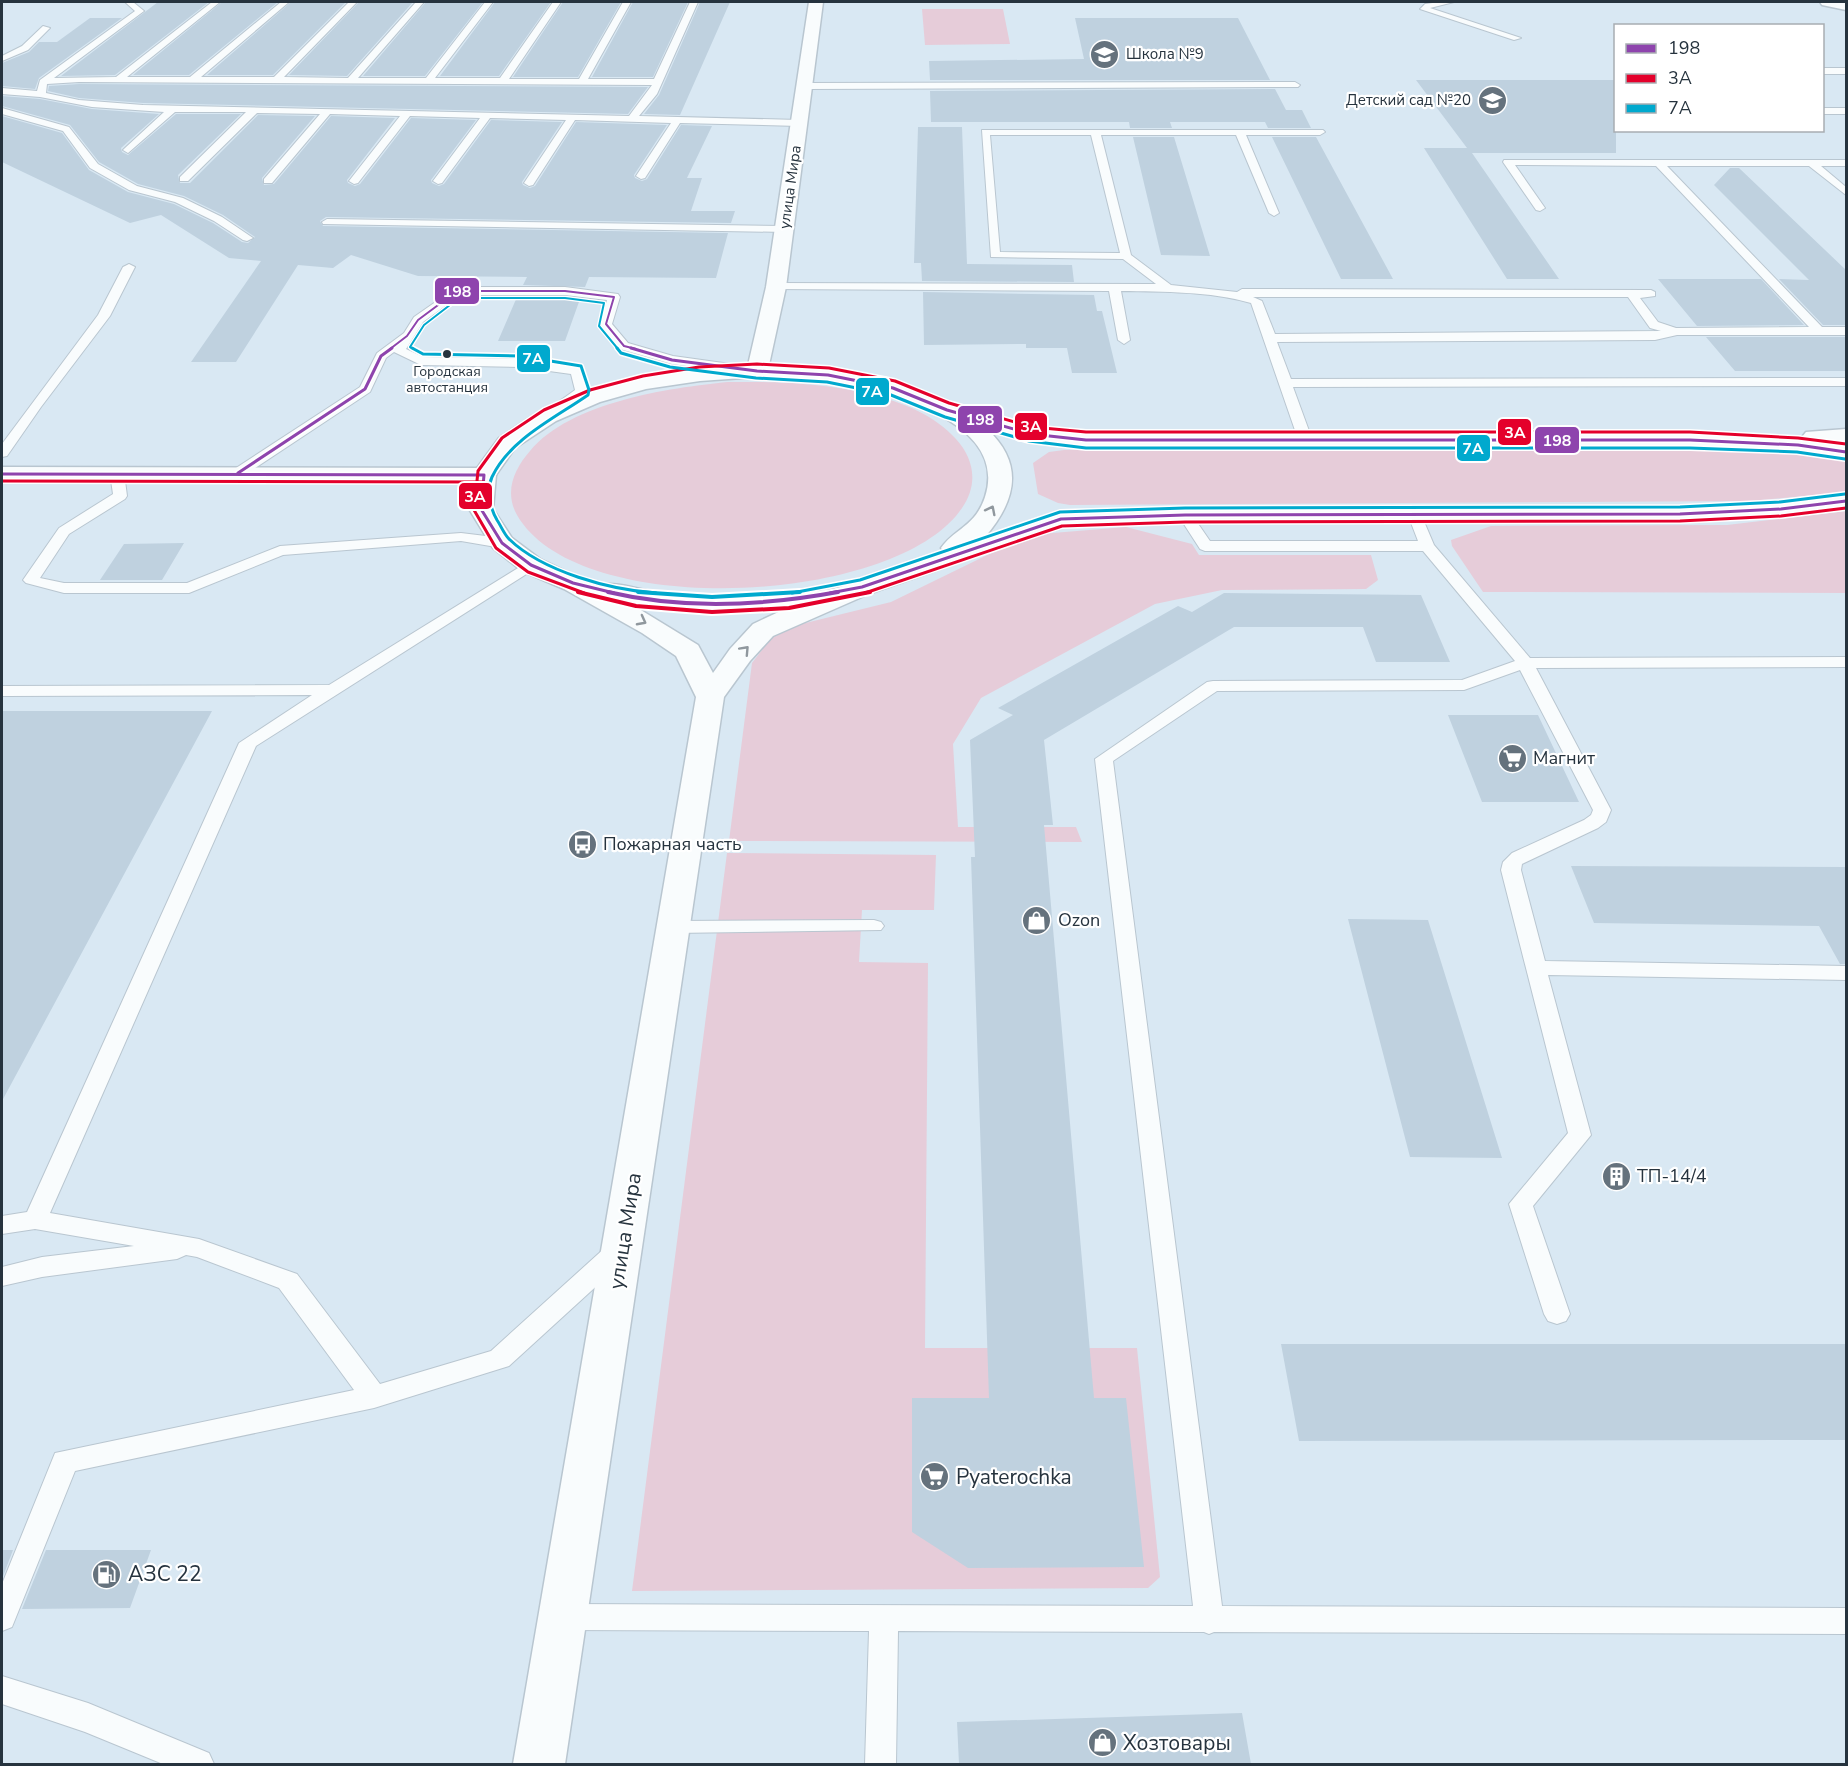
<svg xmlns="http://www.w3.org/2000/svg" width="1848" height="1766" font-family="'Nunito Sans',sans-serif">
<style>
.green{fill:#e6ccd9}
.building{fill:#bfd1df}
.lines{fill:none;stroke-linecap:round;stroke-linejoin:round}
.service-casing{stroke:#b9c6d0;stroke-width:2}
.minor-casing{stroke:#b9c6d0;stroke-width:3}
.tertiary-casing{stroke:#b9c6d0;stroke-width:3}
.secondary-casing{stroke:#b9c6d0;stroke-width:3}
.service{fill:#f9fcfd;fill-rule:evenodd}
.minor{fill:#f9fcfd;fill-rule:evenodd}
.tertiary{fill:#f9fcfd;fill-rule:evenodd}
.secondary{fill:#f9fcfd;fill-rule:evenodd}
.bus-1-far2-casing{stroke:#fff;stroke-width:4.5}
.bus-1-far1-casing{stroke:#fff;stroke-width:6}
.bus-1-casing{stroke:#fff;stroke-width:8}
.bus-2-far1-casing{stroke:#fff;stroke-width:6}
.bus-2-casing{stroke:#fff;stroke-width:8}
.bus-3-far2-casing{stroke:#fff;stroke-width:4.5}
.bus-3-far1-casing{stroke:#fff;stroke-width:6}
.bus-3-casing{stroke:#fff;stroke-width:8}
.bus-1-far2{stroke:#8e44ad;stroke-width:2}
.bus-1-far1{stroke:#8e44ad;stroke-width:3}
.bus-1{stroke:#8e44ad;stroke-width:4}
.bus-2-far1{stroke:#e4002b;stroke-width:3}
.bus-2{stroke:#e4002b;stroke-width:4}
.bus-3-far2{stroke:#00a9ce;stroke-width:2}
.bus-3-far1{stroke:#00a9ce;stroke-width:3}
.bus-3{stroke:#00a9ce;stroke-width:4}
.oneway{stroke:#90989e}
.bus-dot{fill:#26333e;stroke:#fff;stroke-width:2}
.labels{text-anchor:middle;dominant-baseline:central;stroke-width:4.5;stroke-linejoin:round;paint-order:stroke}
.far-bus-label{font-size:14px;fill:#26333e;stroke:#fff}
.far-poi-label{font-size:15px;fill:#26333e;stroke:#fff;text-anchor:start}
.far-street-label{font-size:15px;fill:#26333e;stroke:#fff}
.poi-label{font-size:18px;fill:#26333e;stroke:#fff;text-anchor:start}
.near-street-label{font-size:21px;fill:#26333e;stroke:#fff}
.near-poi-label{font-size:21px;fill:#26333e;stroke:#fff;text-anchor:start}
.line-badge{stroke:#fff;stroke-width:2}
.badge-label{font-size:16px;text-anchor:middle;font-weight:bold;fill:#fff}
</style>
<rect width="100%" height="100%" fill="#d9e8f3"/>
<path class="green" d="M922,9h81l7,35 -85,1z
M728,382c67,-1 180,3 228,57 19,21 22,46 6,69 -65,97 -384,114 -445,7 -13,-23 -3,-46 13,-64 41,-49 138,-63 198,-69z
M1064,450h699l83,10v32l-96,9 -680,4 -12,-2 -20,-9 -5,-31 16,-11z
M1846,511v82l-363,-1 -31,-46 -1,-6 40,-14 236,-1z
M1126,527l66,17 7,11h172l7,25 -12,9 -144,1 -67,14 -174,94 -28,46 5,83h118l6,15 -353,-1 23,-178 25,-33 114,-28 137,-67z
M727,853l209,2 -2,55h-72l-3,52 69,1 -3,385h212l23,229 -12,11 -516,3z"/>
<path class="building" d="M158,2h51l-94,73 -54,1z
M222,2h56l-89,73h-56z
M291,2h55l-73,73h-66z
M359,2h54l-66,74 -58,-1z
M426,2h57l-58,74h-62z
M495,2h56l-52,74h-59z
M563,2h58l-43,75h-65z
M633,2h55l-35,75h-61z
M700,2h30l-50,113 -36,-1 15,-19z
M90,18h32l-83,60 -4,11 -33,-3v-23l27,-11 10,-10h18z
M1075,18h163l32,62h-340l-1,-19 155,-2z
M1416,80h200v73h-144l87,126h-52l-83,-131h43z
M79,84l569,3 -20,27 -485,-11 -64,-5 -31,-7 1,-5z
M1275,89l11,21h16l9,18h-43l-3,-6h-95l2,6h-42l-1,-6h-198l-1,-31z
M2,96l38,3 52,10 67,5 -38,34 1,4 6,3 48,-41h65l-63,61 2,8h10l68,-68 57,1 -53,62 2,7 10,-1 57,-68 64,2 -48,62 1,3 7,3 5,-2 51,-66 65,2 -45,60 1,3 7,3 5,-2 47,-64 71,2 -40,60 1,3 7,3 5,-2 41,-64 91,3 -33,50 1,3 7,3 5,-2 34,-54 31,1 -25,52h15l-11,33h44l-4,12 -405,-6 -6,4 3,5 405,7 -12,45 -127,-1 -4,10 -62,-2 4,-8 -109,-1 -67,-21 -18,13 -35,-3 -62,97h-45l70,-101 -32,-3 -68,-43 -31,8 -128,-61v-46l60,17 27,37 39,22 46,12 39,19 29,19 6,1 7,-6 -32,-22 -39,-19 -46,-12 -39,-22 -29,-37 -68,-19z
M918,127h44l5,137 105,1 2,17 -152,-1 -1,-18h-7z
M1133,137h41l36,119 -49,-1z
M1272,137h44l77,142h-52z
M1730,168h9l107,102v55h-23l-44,-46 30,1 -95,-95z
M1658,279h103l43,46 -107,1z
M923,292l171,3 3,16h5l15,62h-45l-5,-25h-41v-4l-102,1z
M517,297l63,2 -15,42h-67z
M1706,337h140v34h-111z
M184,543l-22,37h-62l24,-36z
M1224,593l197,2 29,67h-74l-13,-35h-129l-190,113 9,85h-9l50,573h32l18,169 -176,1 -56,-36v-134h77l-18,-541h4l-5,-117 43,-25 -15,-7 180,-102 14,6z
M2,711h210l-210,390z
M1448,715h90l41,87h-97z
M1571,866l275,1v97h-6l-21,-38 -225,-3z
M1348,919l80,1 74,238 -92,-1z
M1281,1344h565v96l-547,1z
M2,1550h11l-11,29z
M46,1550h105l-21,58 -108,1z
M1242,1713l9,51h-292l-2,-42z"/>
<g class="lines">
<defs>
<path id="service" d="M125,2h8l11,9 -90,67 62,-1 96,-75h8l-93,75h63l91,-75h8l-88,75h73l75,-75h8l-73,75 64,1 68,-76h8l-66,76h68l59,-76h8l-58,76h65l53,-76h8l-52,77h70l44,-77h8l-43,77h66l36,-77h8l-41,92 -18,22 160,4 5,3 -5,3 -119,-3 -35,55 -4,1 -5,-3 35,-53 -96,-3 -42,65 -4,1 -5,-3 42,-63 -76,-2 -48,65 -4,1 -5,-3 47,-63 -70,-2 -52,67 -4,1 -5,-3 51,-65 -70,-2 -58,69h-8v-4l56,-65 -63,-1 -69,68h-8v-4l66,-65h-71l-47,41 -5,-3 2,-2 39,-36 -72,-5 -52,-10 -38,-3v-6l35,3 3,-11 95,-69zM79,82l573,3 -23,31 -486,-11 -64,-5 -33,-7 1,-9z
M1440,2h14l-24,6 91,30 -7,2 -94,-31 5,-5z
M43,26l7,2 -22,22 -26,11v-5l20,-10z
M1822,68h24v6h-24z
M1295,82l5,3 -2,2 -493,2 -5,-3 5,-3z
M2,108l67,19 29,37 39,22 46,12 39,19 31,21 -6,3 -4,-1 -29,-19 -39,-19 -46,-12 -39,-22 -27,-37 -61,-17z
M1822,108h24v6h-24z
M982,130h341l2,2 -5,3h-74l33,78 -5,3 -5,-3 -33,-78h-135l30,120 40,30 66,7 5,-3 409,1 4,2v4l-15,2 18,24 18,6 133,-1 -153,-161 -141,-1 30,43 -5,3 -4,-1 -33,-48 1,-2h342v6h-25l25,21v8l-37,-29h-142l155,161h24v8h-169l-22,5 -378,2 14,37 555,-1v8l-553,1 19,52 -7,4 -7,-4 -47,-136c-42,-12 -87,-11 -130,-12l9,49 -6,4 -6,-4 -9,-49 -337,-2 -2,-2 6,-4 380,1 -33,-25 -132,-2zM990,135h101l29,118 -120,-1zM1253,297h375l22,31 11,3 -386,3 -13,-33z
M327,219l458,7 5,3 -5,3 -462,-8 -1,-2z
M129,264l6,3 -25,49 -69,91 -34,49 -5,1v-13l96,-129 25,-48z
M457,287h108l53,7 2,3 -8,27 16,19 45,13 72,10 6,4 -6,4 -73,-10 -52,-15 -20,-25 7,-24 -42,-5h-105l-37,27 -17,27 17,8 97,2 61,9 8,23 -2,3 -32,21 -5,-1 -2,-3 2,-3 25,-18 -4,-16 -51,-7 -99,-2 -27,-13 -8,6 -16,34 -127,84h-10l-2,-3 2,-3 127,-83 17,-34 27,-20 10,-16z
M117,469l7,4 3,23 -2,3 -56,35 -29,44 24,5h123l93,-37 181,-13 41,5 8,5 -8,5 -41,-7 -178,14 -94,38h-125l-38,-10 -3,-3 36,-52 54,-34 -3,-21z
M1185,511l5,1 20,29h208l-10,-26 2,-3h10l14,33 96,113 316,-1v10l-310,1 75,142 -5,12 -8,6 -76,36 -1,6 24,91 301,5v14l-298,-5 43,160 -58,71 37,108 -4,7 -9,3 -9,-3 -4,-7 -35,-110 59,-71 -67,-263 2,-8 9,-9 72,-33 7,-5 2,-5 -73,-140 -56,20 -247,1 -104,70 109,845 624,2v26l-632,-2 -5,2 -5,-2 -306,-1 -2,133h-31l4,-133 -307,-1 -10,-4 -5,-9 5,-9 10,-4 631,2 -98,-847 112,-77 6,-1 249,-1 53,-19 -92,-110h-218l-5,-2 -22,-34z
M531,560l8,5 -3,3 -280,178 -206,467 149,26 98,35 83,110 111,-33 116,-105 9,-2 9,2 3,7 -3,7 -116,106 -135,42 -299,63 -63,156 -10,4v-47l53,-131 299,-63 -75,-102 -82,-31 -11,-2 -9,4 -135,18 -40,9v-19l40,-10 92,-11 -99,-17 -33,5v-18l25,-4 212,-469 73,-48 -310,1v-10l327,-1z
M874,920l7,2 3,4 -3,4 -208,3 -7,-2 -3,-4 3,-4 7,-2z
M2,1676l86,27 121,50 5,11h-51l-78,-32 -83,-28z"/>
<path id="minor" d="M1820,2h26v8l-24,-5z
M1846,429v14l-32,1 -8,-2 -4,-5 4,-5z"/>
<path id="tertiary" d="M2,467l482,1 8,2 4,5 -4,5 -8,2 -482,-1z"/>
<path id="secondary" d="M809,2h14l-37,285 -17,78 59,3 65,13 62,24 78,22 53,6h604l108,5 48,7v14l-48,-7 -108,-5h-604l-55,-6 -44,-12c38,35 29,72 -2,108l76,-25 124,-4 495,-1 101,-5 65,-8v14l-65,8 -101,5 -495,1 -121,4 -193,67 -98,43 -23,25 -26,36 -159,1067h-52l183,-1067 -20,-41 -34,-23 -78,-44 -42,-18 -29,-23 -24,-39 3,-34 27,-37 41,-27 44,-19 60,-16 56,-9 48,-2 18,-78zM757,377c24,2 49,1 73,5 54,9 180,38 155,115 -10,30 -30,31 -44,51l2,3 -120,42c-11,-7 -70,3 -87,4 -27,0 -53,-1 -79,-5 -19,-2 -42,-12 -60,-6l-57,-27 -28,-21 -19,-29 3,-34 19,-27 41,-27 44,-19 46,-13 54,-8zM631,604l78,9 76,-4 -32,15 -23,25 -17,24 -15,-28z"/>
</defs>
<use href="#service" class="service-casing"/>
<use href="#minor" class="minor-casing"/>
<use href="#tertiary" class="tertiary-casing"/>
<use href="#secondary" class="secondary-casing"/>
<use href="#service" class="service"/>
<use href="#minor" class="minor"/>
<use href="#tertiary" class="tertiary"/>
<use href="#secondary" class="secondary"/>
<defs>
<path id="bus-1-far2" d="M390,349l17,-13 11,-16 39,-29h108l49,6 -8,27 18,22 12,3"/>
<path id="bus-1-far1" d="M631,348l41,12 85,11 71,4 65,13 54,22 84,24 55,6h604l108,5 48,7
M238,473l127,-84 16,-33 11,-8
M2,474l482,1 -3,34 21,34 29,22 42,18 41,10
M830,593l32,-6 199,-68 124,-4 495,-1 101,-5 65,-8"/>
<path id="bus-1" d="M608,592c76,18 154,14 230,0"/>
<path id="bus-2-far1" d="M2,481l482,1
M584,593l-56,-21 -32,-24 -22,-38 4,-39 24,-33 42,-28 46,-20 53,-14 56,-9 58,-3 72,4 66,13 54,22 83,24 54,5h604l108,6 48,6
M865,593l197,-67 123,-4 495,-1 101,-5 65,-8"/>
<path id="bus-2" d="M578,592l58,14 76,6 77,-4 81,-16"/>
<path id="bus-3-far2" d="M414,349l-4,-2 14,-22 35,-27h106l39,5 -5,23 19,23"/>
<path id="bus-3-far1" d="M412,348l11,6 97,2 61,10 8,24 -1,5c-33,23 -78,44 -96,82 -6,13 -2,31 5,43 4,6 7,14 12,19 34,33 102,51 147,54
M617,348l4,5 49,14 86,11 71,4 64,13 54,22 84,24 57,7h604l107,4 48,7
M792,593l68,-13 200,-68 125,-4 495,-1 100,-5 65,-8"/>
<path id="bus-3" d="M638,592l74,5 88,-5"/>
</defs>
<use href="#bus-1-far2" class="bus-1-far2-casing"/>
<use href="#bus-1-far1" class="bus-1-far1-casing"/>
<use href="#bus-1" class="bus-1-casing"/>
<use href="#bus-2-far1" class="bus-2-far1-casing"/>
<use href="#bus-2" class="bus-2-casing"/>
<use href="#bus-3-far2" class="bus-3-far2-casing"/>
<use href="#bus-3-far1" class="bus-3-far1-casing"/>
<use href="#bus-3" class="bus-3-casing"/>
<use href="#bus-1-far2" class="bus-1-far2"/>
<use href="#bus-1-far1" class="bus-1-far1"/>
<use href="#bus-1" class="bus-1"/>
<use href="#bus-2-far1" class="bus-2-far1"/>
<use href="#bus-2" class="bus-2"/>
<use href="#bus-3-far2" class="bus-3-far2"/>
<use href="#bus-3-far1" class="bus-3-far1"/>
<use href="#bus-3" class="bus-3"/>
</g>
<defs><path id="oneway-chevron" d="M-2-3.5L2.5 0L-2 3.5" fill="none" stroke-width="1.6" stroke-linecap="round" stroke-linejoin="round" transform="scale(1.5)"/></defs>
<g class="oneway">
<use href="#oneway-chevron" transform="translate(991 510) rotate(-63)"/>
<use href="#oneway-chevron" transform="translate(642 621) rotate(28)"/>
<use href="#oneway-chevron" transform="translate(745 650) rotate(-47)"/>
</g>
<defs>
<symbol id="school-disc" viewBox="-11 -11 22 22"><circle r="9.5" fill="#65727d" stroke="#fff"/><path d="M0-5L7-2L0 1L-7-2ZM-4 1L0 2.5L4 1V4Q0 6-4 4Z" fill="#fff"/></symbol>
<symbol id="supermarket-disc" viewBox="-11 -11 22 22"><circle r="9.5" fill="#65727d" stroke="#fff"/><path d="M-6-5.5h2.5l.6 2H6L4.5 2H-2.5L-4.4-4H-6ZM-1.5 3.2a1.3 1.3 0 1 0 .1 0ZM3 3.2a1.3 1.3 0 1 0 .1 0Z" fill="#fff"/></symbol>
<symbol id="bus-disc" viewBox="-11 -11 22 22"><circle r="9.5" fill="#65727d" stroke="#fff"/><path d="M-5-6H5V4H4V6H2V4H-2V6H-4V4H-5ZM-3.5-4V0h7V-4ZM-3.5 1.2v1.5H-2V1.2ZM2 1.2v1.5H3.5V1.2Z" fill="#fff"/></symbol>
<symbol id="shop-disc" viewBox="-11 -11 22 22"><circle r="9.5" fill="#65727d" stroke="#fff"/><path d="M-5-2.5h2.3a2.7 3.5 0 0 1 5.4 0H5L5.5 6h-11ZM-1.5-2.5h3a1.5 2.3 0 0 0-3 0Z" fill="#fff"/></symbol>
<symbol id="building-disc" viewBox="-11 -11 22 22"><circle r="9.5" fill="#65727d" stroke="#fff"/><path d="M-4-6H4V6H1V3H-1V6H-4ZM-2.5-4.3h1.7v1.8h-1.7ZM.8-4.3h1.7v1.8H.8ZM-2.5-1h1.7V.8h-1.7ZM.8-1h1.7V.8H.8Z" fill="#fff"/></symbol>
<symbol id="fuel-disc" viewBox="-11 -11 22 22"><circle r="9.5" fill="#65727d" stroke="#fff"/><path d="M-5.5-6h7V0h2V4h1.3V-2.5L3-4.5l.8-.8L6-3V5H2.5V1h-1V6h-7ZM-4.2-4.7v3.2H.2V-4.7Z" fill="#fff"/></symbol>
</defs>
<g fill-rule="evenodd">
<use href="#school-disc" x="1088" y="38" width="33" height="33"/>
<use href="#school-disc" x="1476" y="84" width="33" height="33"/>
<use href="#supermarket-disc" x="1496" y="742" width="33" height="33"/>
<use href="#bus-disc" x="566" y="828" width="33" height="33"/>
<use href="#shop-disc" x="1020" y="904" width="33" height="33"/>
<use href="#building-disc" x="1600" y="1160" width="33" height="33"/>
<use href="#supermarket-disc" x="918" y="1460" width="33" height="33"/>
<use href="#fuel-disc" x="90" y="1558" width="33" height="33"/>
<use href="#shop-disc" x="1086" y="1726" width="33" height="33"/>
</g>
<circle class="bus-dot" cx="447" cy="354" r="5"/>
<g class="labels">
<g class="far-bus-label">
<text x="447" y="371">Городская<tspan x="447" dy="16">автостанция</tspan></text>
</g>
<g class="far-poi-label">
<text x="1126" y="54">Школа №9</text>
<text x="1471" y="100" text-anchor="end">Детский сад №20</text>
</g>
<g class="far-street-label">
<text transform="translate(790 187) rotate(-82)">улица Мира</text>
</g>
<g class="poi-label">
<text x="1533" y="758">Магнит</text>
<text x="603" y="844">Пожарная часть</text>
<text x="1058" y="920">Ozon</text>
<text x="1637" y="1176">ТП-14/4</text>
</g>
<g class="near-street-label">
<text transform="translate(625 1231) rotate(-81)">улица Мира</text>
</g>
<g class="near-poi-label">
<text x="956" y="1477">Pyaterochka</text>
<text x="128" y="1574">АЗС 22</text>
<text x="1123" y="1743">Хозтовары</text>
</g>
</g>
<g class="line-badge">
<rect x="434" y="277" width="46" height="28" rx="6" fill="#8e44ad"/>
<rect x="516" y="344" width="35" height="29" rx="6" fill="#00a9ce"/>
<rect x="855" y="377" width="35" height="29" rx="6" fill="#00a9ce"/>
<rect x="957" y="405" width="46" height="29" rx="6" fill="#8e44ad"/>
<rect x="1014" y="412" width="34" height="29" rx="6" fill="#e4002b"/>
<rect x="1497" y="418" width="35" height="28" rx="6" fill="#e4002b"/>
<rect x="1534" y="426" width="46" height="28" rx="6" fill="#8e44ad"/>
<rect x="1456" y="434" width="35" height="28" rx="6" fill="#00a9ce"/>
<rect x="458" y="482" width="35" height="28" rx="6" fill="#e4002b"/>
</g>
<g class="badge-label">
<text x="457" y="297">198</text>
<text x="533" y="364">7А</text>
<text x="872" y="397">7А</text>
<text x="980" y="425">198</text>
<text x="1031" y="432">3А</text>
<text x="1515" y="438">3А</text>
<text x="1557" y="446">198</text>
<text x="1473" y="454">7А</text>
<text x="475" y="502">3А</text>
</g>
<rect width="1848" height="1766" fill="none" stroke="#26333e" stroke-width="6"/>
<rect x="1614" y="24" width="210" height="108" fill="#ffffff" stroke="#a8adb2" stroke-width="1.5"/>
<rect x="1626" y="44" width="30" height="9" fill="#8e44ad" stroke="#a8adb2" stroke-width="1.5"/>
<text x="1668" y="54" font-size="18" fill="#26333e">198</text>
<rect x="1626" y="74" width="30" height="9" fill="#e4002b" stroke="#a8adb2" stroke-width="1.5"/>
<text x="1668" y="84" font-size="18" fill="#26333e">3А</text>
<rect x="1626" y="104" width="30" height="9" fill="#00a9ce" stroke="#a8adb2" stroke-width="1.5"/>
<text x="1668" y="114" font-size="18" fill="#26333e">7А</text>
</svg>
